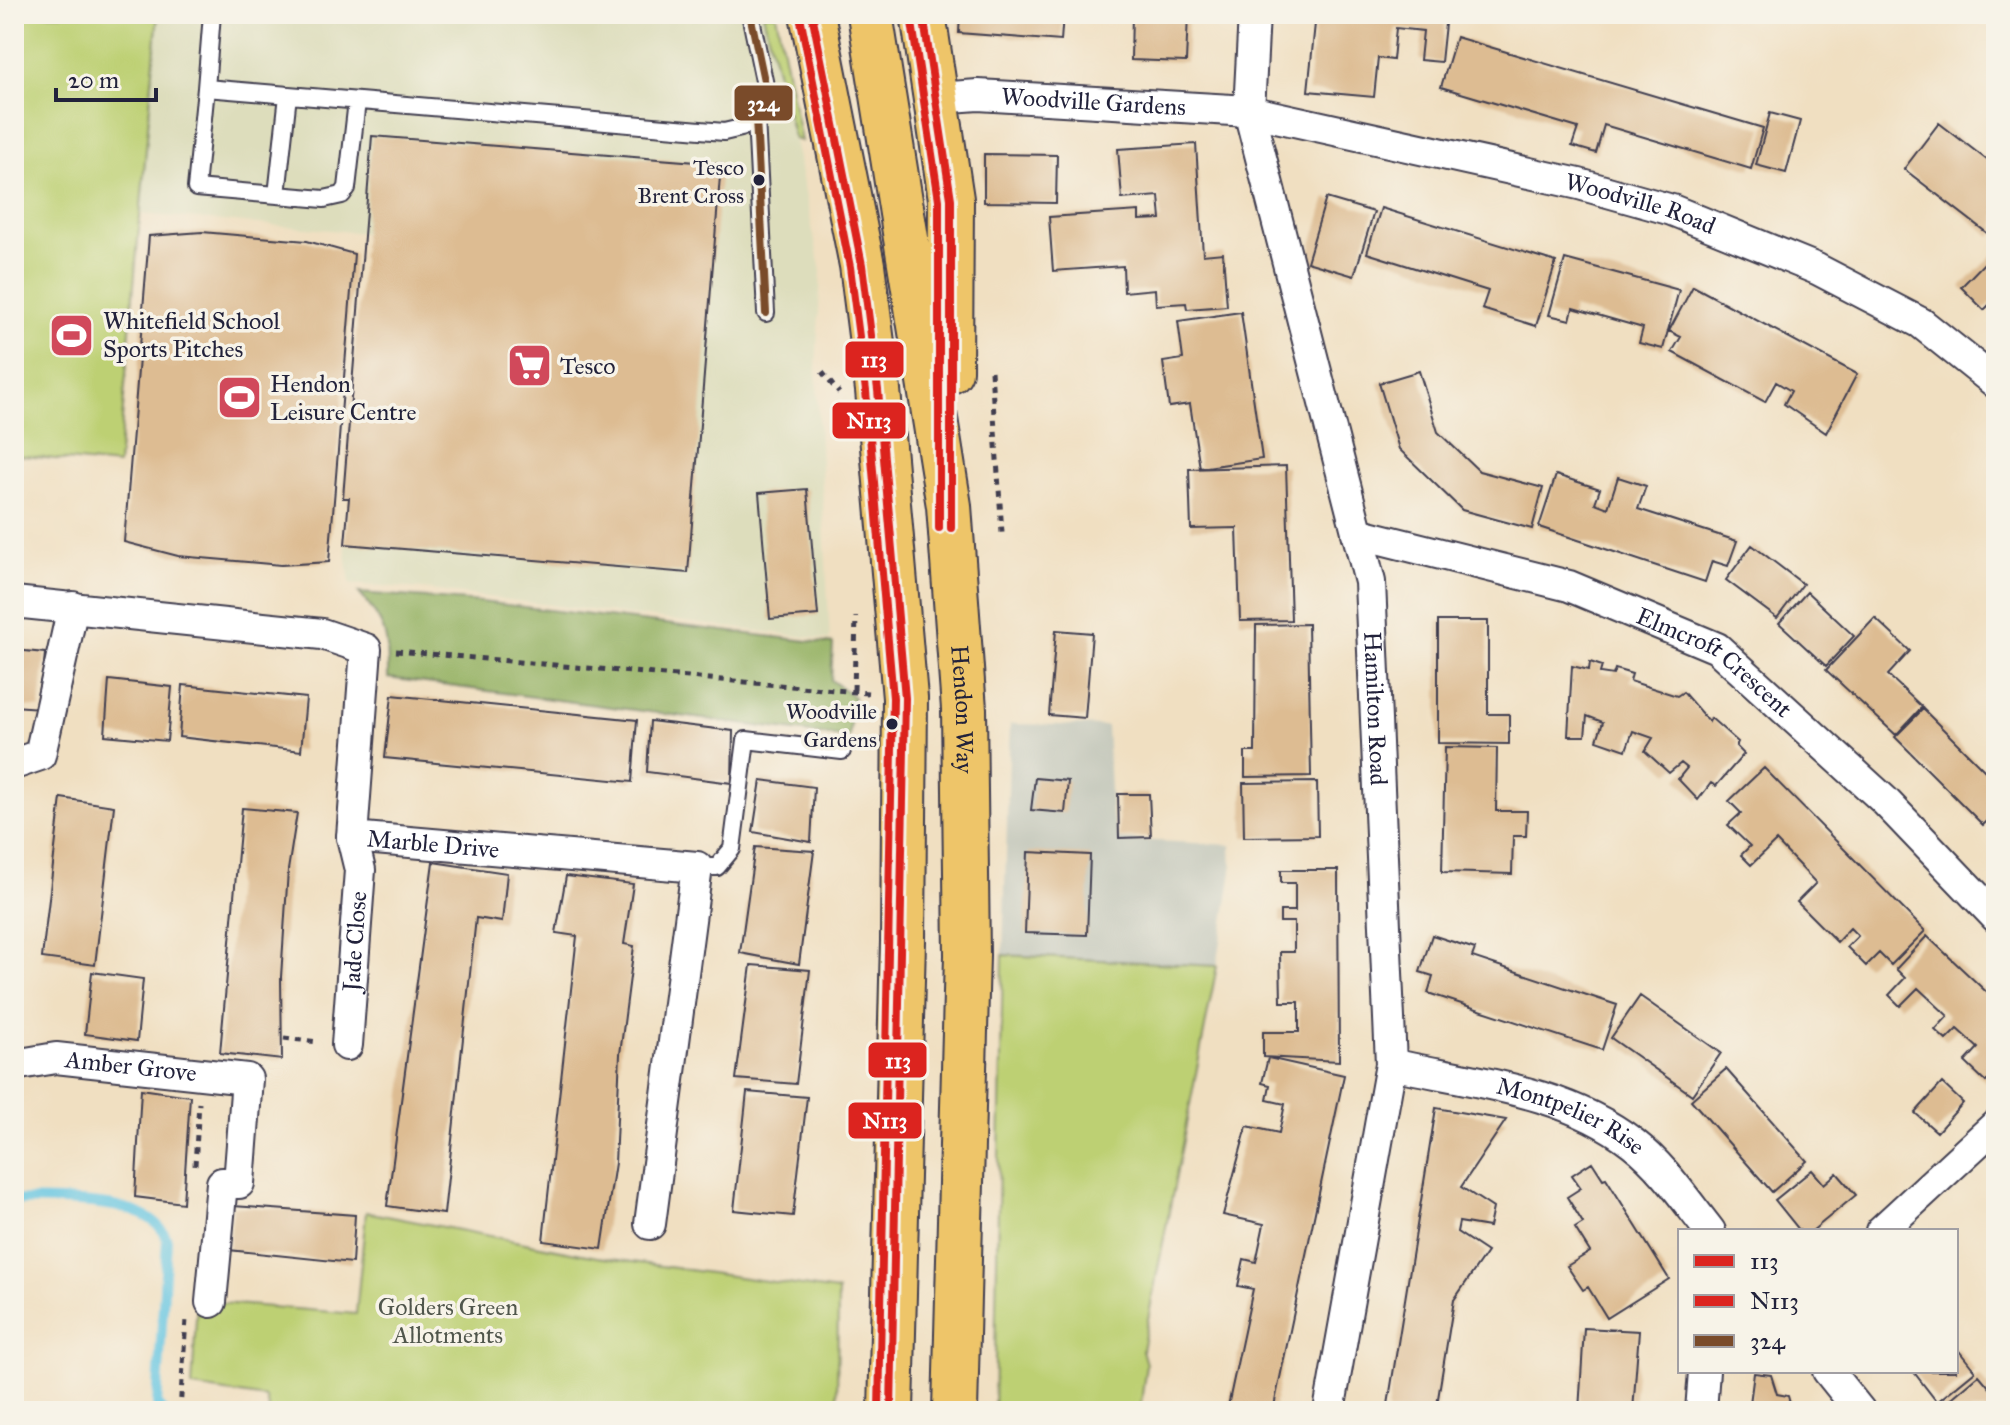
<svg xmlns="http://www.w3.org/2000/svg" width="2010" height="1425" font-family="'IM FELL Great Primer',serif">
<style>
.built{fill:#ddddbc}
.industrial{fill:#c2c6b9}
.green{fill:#bdd073;stroke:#707957;stroke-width:2}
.forest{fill:#96b265;stroke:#5c6a50;stroke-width:2}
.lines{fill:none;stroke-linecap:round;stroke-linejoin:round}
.stream{stroke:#63c5e1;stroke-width:10}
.building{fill:#ddbc92}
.service-casing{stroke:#413e4f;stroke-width:20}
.minor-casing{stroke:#413e4f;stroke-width:34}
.trunk-casing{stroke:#413e4f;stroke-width:48}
.path{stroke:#413e4f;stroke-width:5;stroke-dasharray:6 6;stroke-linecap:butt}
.service{stroke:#fff;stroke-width:16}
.minor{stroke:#fff;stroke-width:30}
.trunk{stroke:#eec569;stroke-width:44}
.bus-1-casing{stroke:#f7f3e8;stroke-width:14}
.bus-2-casing{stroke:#f7f3e8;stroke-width:14}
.bus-3-casing{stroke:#f7f3e8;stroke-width:14}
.bus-1{stroke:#dc241f;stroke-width:8}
.bus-2{stroke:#dc241f;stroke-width:8}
.bus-3{stroke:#7a4b2a;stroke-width:8}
.bus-dot{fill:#22223b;stroke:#f7f3e8;stroke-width:3}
.labels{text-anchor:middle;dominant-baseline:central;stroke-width:7;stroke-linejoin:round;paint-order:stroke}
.bus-label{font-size:22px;fill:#22223b;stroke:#f7f3e8;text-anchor:end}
.street-label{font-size:24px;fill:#22223b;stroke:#f7f3e8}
.poi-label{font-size:24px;fill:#22223b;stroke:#f7f3e8;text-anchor:start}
.park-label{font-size:24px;fill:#50564c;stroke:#f7f3e8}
.line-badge{stroke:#f7f3e8;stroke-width:3}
.badge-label{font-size:22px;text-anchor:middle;font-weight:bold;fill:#fff}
</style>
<rect width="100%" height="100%" fill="#f7f3e8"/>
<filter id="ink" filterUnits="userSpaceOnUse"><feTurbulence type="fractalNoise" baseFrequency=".0125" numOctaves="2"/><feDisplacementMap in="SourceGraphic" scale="16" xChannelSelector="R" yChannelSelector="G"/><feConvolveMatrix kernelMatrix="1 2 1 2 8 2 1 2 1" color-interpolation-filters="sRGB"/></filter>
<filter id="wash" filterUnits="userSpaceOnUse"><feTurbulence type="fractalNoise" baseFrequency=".006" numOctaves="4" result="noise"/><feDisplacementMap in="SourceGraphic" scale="32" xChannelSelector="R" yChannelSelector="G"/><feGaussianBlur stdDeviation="1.8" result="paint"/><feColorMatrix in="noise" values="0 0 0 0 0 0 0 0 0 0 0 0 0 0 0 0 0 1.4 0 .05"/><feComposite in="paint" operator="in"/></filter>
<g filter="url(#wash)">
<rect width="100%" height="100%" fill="#f0dfc1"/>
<path class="built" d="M158,14h605l31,125 27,132 -5,97 14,272 -407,-51 -73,-5 -5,-40 4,-45 -6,-1 22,-265 -225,-19z"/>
<path class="industrial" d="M1010,724l97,2 4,87 8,26 112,6 1,26 -15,95 -214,-11z"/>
<path class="green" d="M14,14h144l-40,451 -104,-10z
M763,14h13l25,127 -7,-2z
M1003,955l214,11 -75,384 4,14 -6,47h-146z
M366,1212l231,45 241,34 -1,120h-568l-3,-13 -74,-11 5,-86 159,13z"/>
<path class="forest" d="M359,593l122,9 352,42 -2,36 23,17 -5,41 -461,-60c0,-42 -1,-53 -29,-85z"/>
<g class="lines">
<path class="stream" d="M14,1200c39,2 139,-5 153,40l-10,165 6,6"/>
</g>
<g id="blocks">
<path class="building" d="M960,14h103l-2,27 -102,-8z
M1132,14h56l-2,48 -55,-2z
M1316,14h130l-5,48 -21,-2 3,-29 -27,-3 -3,32 -15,-2 -4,39 -66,-6z
M1456,37l307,91 -12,41 -147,-44 -8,28 -24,-7 6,-18 -137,-41z
M1770,113l30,8 -14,52 -30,-8z
M1939,123l57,44v63l-5,6 -87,-67z
M372,136l349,28 -33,409 -343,-29 4,-46h-6z
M1196,144l7,111 20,-2 4,53 -40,3 -1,-6 -30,2 -1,-16 -31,3 -1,-26 -70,5 -4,-54 90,-6v9l22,-1 -2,-23 -37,3 -4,-50z
M984,154l73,1 -1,48 -72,-1z
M1326,198l48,14 -20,64 -47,-14z
M1381,208l175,54 -20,64 -54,-17 6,-18 -121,-38z
M202,232l105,9 47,13 -25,308 -48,3 -103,-9 -54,-14 25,-306z
M1996,251v58l-5,-6 -7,7 -23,-23z
M1565,259l114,31 -16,59 -24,-6 4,-15 -70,-20 -3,12 -21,-5z
M1693,286l164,88 -31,59 -42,-29 7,-13 -15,-9 -11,20 -93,-50 9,-15 -12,-6z
M1241,312l21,147 -62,9 -10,-64 -21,3 -6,-45 20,-3 -5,-38z
M1419,371l19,61 41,39 64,17 -11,41 -70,-19 -63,-61 -20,-66z
M1286,466l5,154 -51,1 -3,-93 -46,1 -2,-60z
M1556,475l44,14 -5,14 13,5 10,-31 28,9 -8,23 99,32 -9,25 -16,-5 -7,21 -166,-55z
M807,489l11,126 -48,4 -11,-126z
M1752,545l51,39 -26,34 -51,-38z
M1807,592l47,44 -28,30 -47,-43z
M1875,618l35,33 -22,24 34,32 -26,28 -70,-65z
M1438,621h50v93h21v30l-71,-1z
M1308,624l3,152 -66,1v-25h10l1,-127z
M1056,630l36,3 -7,85 -36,-3z
M14,650l31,3 -5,55 -26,-2z
M1590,662l12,4 -2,7 13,2 2,-6 17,5 -2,7 47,15 6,-4 26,30 2,-4 27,24 -2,4 8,8 -28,32 -5,-3 -13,17 -20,-21 9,-11 -6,-5 -12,10 -24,-22 8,-13 -20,-7 -7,19 -29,-10 6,-18 -16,-6 -2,20h-17l4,-70 17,4z
M109,680l63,7 -5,54 -62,-6z
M183,685l123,13 -5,53 -122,-14z
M392,695l245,25 -5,62 -247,-24z
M1923,709l73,73v31l-13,12 -88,-88z
M650,721l83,10 -1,52 -85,-11z
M1445,747l52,1 -1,63h31l-1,25h-13l-1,38 -70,-2z
M1764,768l161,163 -34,34 -12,-12 -13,13 -19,-19 11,-11 -8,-8 -13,14 -40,-40 19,-19 -40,-42 -25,24 -10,-10 9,-9 -22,-21 13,-12 -12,-12z
M1035,778l33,3 -3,32 -34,-3z
M761,780l53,7 -3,55 -58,-10z
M1317,782l1,54 -74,1 -1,-54z
M1118,794h31l2,43 -32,1z
M61,798l53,8 -19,159 -53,-7z
M242,808l55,5 -9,57 -7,107 1,83 -62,-7z
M755,847l59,4 -15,113 -59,-11z
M1028,852l62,3 -3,80 -62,-2z
M433,862l74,11 -5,49 -26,-4 -32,296 -57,-8z
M1281,870h57l1,191 -76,-4v-25h36v-30h-18l-1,-50h14v-30h-14v-11h15v-28h-14z
M566,876l67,8 -9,60 10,2 -14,108 -5,109 -13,86 -59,-8 34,-305 -21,-3z
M1432,935l43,14 -3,8 145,48 -15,45 -174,-57 5,-17 -13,-4z
M1927,936l69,65v71l-10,10 -21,-20 13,-14 -21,-19 -11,11 -11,-10 13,-14 -30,-28 -18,18 -11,-11 16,-17 -9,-9z
M751,965l59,5 -14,114 -60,-5z
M92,972l51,7 -6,62 -52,-7z
M1640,996l81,57 -29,42 -81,-57z
M1268,1058l76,17 -71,336h-46l26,-122 -15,-3 6,-27 12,3 8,-38 -41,-9 24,-89 32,7 6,-29 -18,-4 3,-15 -8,-2z
M1726,1069l81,92 -35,31 -81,-92z
M1942,1083l21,20 -26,29 -22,-19z
M141,1089l49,7 -7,107 -48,-6z
M747,1092l60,5 -14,119 -59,-6z
M1436,1108l70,12 -45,67 32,21 -4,19 -30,-5 -2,10 30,20 -33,48 -18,111h-49z
M1592,1162l11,17 3,-1 63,101 -62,39 -19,-31 -5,3 -16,-24 23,-14 -15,-24 8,-5 -16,-26 14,-9 -9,-13z
M1812,1170l12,14 13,-11 19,22 -44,36h-12l-25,-31z
M233,1206l122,9 -3,48 -123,-13z
M1584,1328l55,3 -6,80h-54z
M1956,1347l19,24 -38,31 -24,-31h43z
M1754,1373l17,2 6,19 11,2 4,15h-43z
M1979,1375l17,20v16h-51l-4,-4z"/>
</g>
</g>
<g filter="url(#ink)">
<use href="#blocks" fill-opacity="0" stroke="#413e4f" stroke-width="2"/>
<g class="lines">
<defs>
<path id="service" d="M212,14l-6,74 518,44 17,-4 15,-10
M750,14l17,81 -11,23 10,195
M206,88l-10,100 128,11 18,-4 5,-7 10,-87
M277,195l11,-100
M697,867h20l15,-18 14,-109 96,11"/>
<g id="minor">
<path id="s1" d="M1254,14l-5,97 121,471 21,482 -62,347"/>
<path id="s2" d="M938,98l40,-3 271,16 330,73 93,26 145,59 104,54 75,60"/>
<path id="s3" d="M1357,533l212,53 148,62 167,152 112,117"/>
<path id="s4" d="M14,602l308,32 44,15 -14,188 345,30 -47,357"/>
<path d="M14,764l26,-9 33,-148"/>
<path id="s5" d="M347,1045l13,-175 -8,-33"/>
<path id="s6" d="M1391,1064c82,18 174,26 242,79 31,24 53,58 77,88"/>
<path id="s7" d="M14,1065l42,-7 191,21 -8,104h-17l-11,119"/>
<path d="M1881,1231l115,-106"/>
<path d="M1828,1371l32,40"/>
<path d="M1701,1411l3,-40"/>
</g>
<g id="trunk">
<path d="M812,14l50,251 16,125 27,308 -2,243 -12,470"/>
<path id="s8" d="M870,14l79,492 15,203 3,246 -12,456"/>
<path d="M923,14l28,185 -1,172"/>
</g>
</defs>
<use href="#service" class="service-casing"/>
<use href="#minor" class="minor-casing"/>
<use href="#trunk" class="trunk-casing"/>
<path class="path" d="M991,371l11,162
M822,372l17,21
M396,651l472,42
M854,690l2,-73
M284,1038l34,4
M195,1165l4,-62
M180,1411l6,-92"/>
<use href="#service" class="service"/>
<use href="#minor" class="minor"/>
<use href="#trunk" class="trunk"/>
<defs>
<path id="bus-1" d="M812,14l50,251 16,125 27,308 -14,713
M923,14l28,185v329"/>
<path id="bus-2" d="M800,16l50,251 16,124 27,307 -14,713
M911,16l28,184v328"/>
<path id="bus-3" d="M750,14l17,81 -11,23 10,195"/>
</defs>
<use href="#bus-1" class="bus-1-casing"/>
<use href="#bus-2" class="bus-2-casing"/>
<use href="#bus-3" class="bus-3-casing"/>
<use href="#bus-1" class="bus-1"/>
<use href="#bus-2" class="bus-2"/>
<use href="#bus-3" class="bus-3"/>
</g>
</g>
<defs>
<symbol id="stadium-square" viewBox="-11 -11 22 22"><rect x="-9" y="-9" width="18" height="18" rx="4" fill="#d1495b" stroke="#f7f3e8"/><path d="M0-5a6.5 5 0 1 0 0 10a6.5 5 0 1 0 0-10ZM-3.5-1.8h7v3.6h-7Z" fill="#fff"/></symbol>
<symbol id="supermarket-square" viewBox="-11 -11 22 22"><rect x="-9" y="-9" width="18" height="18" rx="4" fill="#d1495b" stroke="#f7f3e8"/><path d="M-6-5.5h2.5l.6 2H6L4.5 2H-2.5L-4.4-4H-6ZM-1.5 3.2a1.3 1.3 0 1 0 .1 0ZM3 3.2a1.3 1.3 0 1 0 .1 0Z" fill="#fff"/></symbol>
</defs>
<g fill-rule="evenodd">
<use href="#stadium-square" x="46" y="310" width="51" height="51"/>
<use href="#supermarket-square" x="504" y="340" width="51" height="51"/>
<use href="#stadium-square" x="214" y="372" width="51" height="51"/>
</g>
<g class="bus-dot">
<circle cx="759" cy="180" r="7"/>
<circle cx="892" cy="724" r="7"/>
</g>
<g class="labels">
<g class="bus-label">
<text x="744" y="167">Tesco<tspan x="744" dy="28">Brent Cross</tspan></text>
<text x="877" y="711">Woodville<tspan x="877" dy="28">Gardens</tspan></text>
</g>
<g class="street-label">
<text stroke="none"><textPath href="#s2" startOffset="156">Woodville Gardens</textPath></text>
<text stroke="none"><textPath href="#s2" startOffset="714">Woodville Road</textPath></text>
<text stroke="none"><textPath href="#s3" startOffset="384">Elmcroft Crescent</textPath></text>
<text stroke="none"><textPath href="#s1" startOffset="710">Hamilton Road</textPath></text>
<text stroke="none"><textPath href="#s8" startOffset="702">Hendon Way</textPath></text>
<text stroke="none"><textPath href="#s4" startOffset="626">Marble Drive</textPath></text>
<text stroke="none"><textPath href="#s5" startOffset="104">Jade Close</textPath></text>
<text stroke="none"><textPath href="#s7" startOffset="118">Amber Grove</textPath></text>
<text stroke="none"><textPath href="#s6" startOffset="188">Montpelier Rise</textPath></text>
</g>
<g class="poi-label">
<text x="103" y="321">Whitefield School<tspan x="103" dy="28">Sports Pitches</tspan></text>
<text x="560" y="366">Tesco</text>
<text x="270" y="384">Hendon<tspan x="270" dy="28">Leisure Centre</tspan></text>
</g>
<g class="park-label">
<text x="448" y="1307">Golders Green<tspan x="448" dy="28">Allotments</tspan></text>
</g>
</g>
<g class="line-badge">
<rect x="733" y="84" width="61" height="38" rx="8" fill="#7a4b2a"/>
<rect x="844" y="340" width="61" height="39" rx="8" fill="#dc241f"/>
<rect x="831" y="401" width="76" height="39" rx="8" fill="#dc241f"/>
<rect x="867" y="1041" width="61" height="38" rx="8" fill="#dc241f"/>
<rect x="847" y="1101" width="76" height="39" rx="8" fill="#dc241f"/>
</g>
<g class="badge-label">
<text x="763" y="111">324</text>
<text x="874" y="367">113</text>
<text x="869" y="428">N113</text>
<text x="898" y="1068">113</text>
<text x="885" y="1128">N113</text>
</g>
<rect width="2010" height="1425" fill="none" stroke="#f7f3e8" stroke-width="48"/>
<rect x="1678" y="1229" width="280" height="144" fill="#f7f3e8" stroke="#a29fa3" stroke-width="2"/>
<rect x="1694" y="1255" width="40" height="12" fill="#dc241f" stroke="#a29fa3" stroke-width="2"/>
<text x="1750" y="1269" font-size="24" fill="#22223b">113</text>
<rect x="1694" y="1295" width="40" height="12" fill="#dc241f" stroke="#a29fa3" stroke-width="2"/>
<text x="1750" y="1309" font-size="24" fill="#22223b">N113</text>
<rect x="1694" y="1335" width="40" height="12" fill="#7a4b2a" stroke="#a29fa3" stroke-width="2"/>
<text x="1750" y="1349" font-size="24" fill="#22223b">324</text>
<path d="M56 88v12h100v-12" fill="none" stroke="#22223b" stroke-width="4"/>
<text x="68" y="88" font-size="24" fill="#22223b" stroke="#f7f3e8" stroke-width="6" paint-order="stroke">20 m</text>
</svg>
